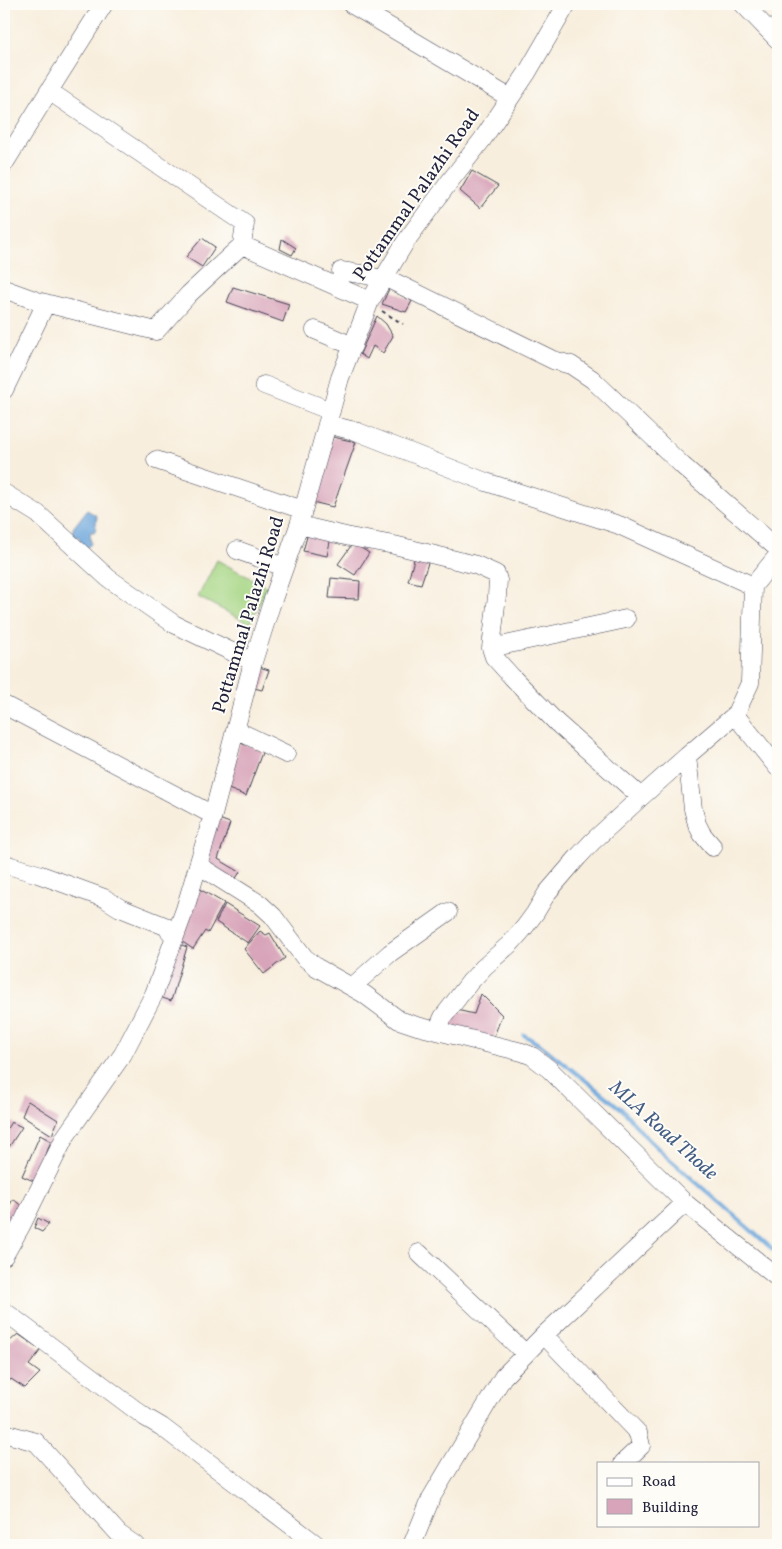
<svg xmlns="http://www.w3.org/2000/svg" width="782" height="1549" font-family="Vollkorn,serif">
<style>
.green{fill:#a5d583;stroke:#647c5f}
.water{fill:#69a4da;stroke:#46638a}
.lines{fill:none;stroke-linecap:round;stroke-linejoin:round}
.stream{stroke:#69a4da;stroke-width:4}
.building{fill:#d8a4b9}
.minor-casing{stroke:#424153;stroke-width:19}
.path{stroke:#424153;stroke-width:2;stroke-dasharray:4 4;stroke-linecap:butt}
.minor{stroke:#fff;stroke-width:18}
.labels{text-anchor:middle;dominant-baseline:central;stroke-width:4;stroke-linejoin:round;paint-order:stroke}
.street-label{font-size:19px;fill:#22223b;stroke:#fdfcf7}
.water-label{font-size:20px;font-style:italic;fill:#425c83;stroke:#fdfcf7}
</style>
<rect width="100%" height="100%" fill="#fdfcf7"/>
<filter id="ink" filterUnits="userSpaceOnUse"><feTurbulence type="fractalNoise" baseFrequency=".02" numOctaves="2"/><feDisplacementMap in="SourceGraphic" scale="10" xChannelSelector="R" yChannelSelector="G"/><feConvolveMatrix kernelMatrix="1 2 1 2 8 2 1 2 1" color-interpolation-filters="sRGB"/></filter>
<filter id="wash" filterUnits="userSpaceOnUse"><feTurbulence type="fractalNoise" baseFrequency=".0096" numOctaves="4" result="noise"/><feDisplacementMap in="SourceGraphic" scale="20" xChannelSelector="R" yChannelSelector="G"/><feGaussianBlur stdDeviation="1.12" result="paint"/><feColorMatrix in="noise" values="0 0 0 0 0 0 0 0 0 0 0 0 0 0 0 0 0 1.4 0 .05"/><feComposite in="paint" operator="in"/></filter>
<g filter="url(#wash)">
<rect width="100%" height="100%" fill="#f8eedd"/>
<path class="green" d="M217,560l50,27 -17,37 -52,-27z"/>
<path class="water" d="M87,510l10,6 -2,16h-5l1,12 -6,5 -6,-8 2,-2 -4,-3 -4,2v-10z"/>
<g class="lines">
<path class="stream" d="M524,1035l18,11 81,64 21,25 22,21 112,98"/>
</g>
<g id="blocks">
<path class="building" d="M472,171l26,15 -18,22 -20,-17z
M202,238l13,9 -13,20 -16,-10z
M282,239l14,9 -4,7 -12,-6z
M233,287l56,17 -6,18 -56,-20z
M389,289l23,12 -6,11 -24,-8z
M377,316l9,8 7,12 -10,17 -10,-7 -6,13 -7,-5z
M333,437l23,5 -23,65 -21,-5z
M308,533l23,4 -4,19 -24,-5z
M353,543l16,10 -14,22 -17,-11z
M415,556l14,4 -8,24 -13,-3z
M331,578l29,3 -1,18 -30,-1z
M259,667l10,3 -7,20 -8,-2z
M240,743l23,7 -17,46 -20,-8z
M216,818l14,5 -12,36 22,13 -7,11 -33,-19z
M196,887l28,16 -16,30 -3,-2 -12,18 -15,-10z
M225,904l35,22 -12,17 -32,-21z
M260,931l6,4 4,-2 15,25 -21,16 -20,-25z
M174,942l13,5 -16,54 -14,-5z
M481,994l21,21 -9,24 -45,-10 4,-20 22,5z
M28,1101l30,19 -6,15 -30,-19z
M11,1122l11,5 -13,20 -5,-2v-12z
M40,1135l11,6 -15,41 -14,-6z
M13,1199l10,8 -12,23 -7,-4v-10z
M38,1218l11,6 -7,8 -8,-4z
M18,1334l23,16 -12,15 11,8 -15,15 -14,-9 -7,8v-46l4,2z"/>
</g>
</g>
<g filter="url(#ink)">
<use href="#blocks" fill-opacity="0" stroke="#424153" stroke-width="1"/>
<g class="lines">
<defs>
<path id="minor" d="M104,4l-55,87 196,133 -3,21
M351,4l159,94
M743,4l35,36
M4,164l45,-73
M341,271l26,4 16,5
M384,277l169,83 18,5 21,14 91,87 95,83
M4,289l33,12 119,30 33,-37 53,-49 128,56
M315,330l38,16
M264,385l67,26
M4,390l42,-87
M327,424l31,8 128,50 133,43 134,61 25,-31
M156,460l147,50
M4,493l34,21 70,64 66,46 79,38
M299,525l51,12 44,8 82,20 20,9 2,6 -1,16 -6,52 3,9 18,20 45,46 84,74
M237,550l47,17
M491,648l135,-29
M4,705l209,110
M735,715l15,-32 3,-97
M236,730l50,24
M687,756l48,-41 43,53
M4,863l7,3 27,8 66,24 16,10 45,18 9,10
M198,865l62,39 13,12 31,41 12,10 48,27 35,26 18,6 105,26 10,4 17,13 136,134 93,75
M352,987l38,-34 58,-41
M437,1031l6,-14 27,-35 14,-15 27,-24 13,-15 11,-15 12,-20 31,-36 14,-15 49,-45 46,-41 6,53 4,15 5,10 11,13
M419,1253l106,100
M4,1256l17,-30 44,-89 58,-83 31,-60 31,-85 28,-94 40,-153 18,-57 28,-80 41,-147 30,-77 36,-60 44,-60 32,-41 45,-67 40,-69
M4,1311l141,106 17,10 155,118
M544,1335l94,98 3,13 -18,17
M4,1433l32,9 83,92 16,11
M412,1545l19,-47 72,-121 41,-42 141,-132"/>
</defs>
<use href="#minor" class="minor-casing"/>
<path class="path" d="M382,311l21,13"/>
<use href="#minor" class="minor"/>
</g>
</g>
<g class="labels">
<g class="street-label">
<text transform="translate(417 195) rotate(-55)">Pottammal Palazhi Road</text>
<text transform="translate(249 615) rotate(-73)">Pottammal Palazhi Road</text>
</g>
<g class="water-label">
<text transform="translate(663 1131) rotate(42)">MLA Road Thode</text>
</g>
</g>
<rect width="782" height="1549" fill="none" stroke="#fdfcf7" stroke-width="20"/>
<rect x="597" y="1462" width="162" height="65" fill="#fdfcf7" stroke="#a5a5ac"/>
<rect x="607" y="1478" width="25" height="8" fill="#ffffff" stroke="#a5a5ac"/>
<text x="642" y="1486" font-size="15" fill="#22223b">Road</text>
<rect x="607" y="1499" width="25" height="15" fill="#d8a4b9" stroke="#a5a5ac"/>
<text x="642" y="1512" font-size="15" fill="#22223b">Building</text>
</svg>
